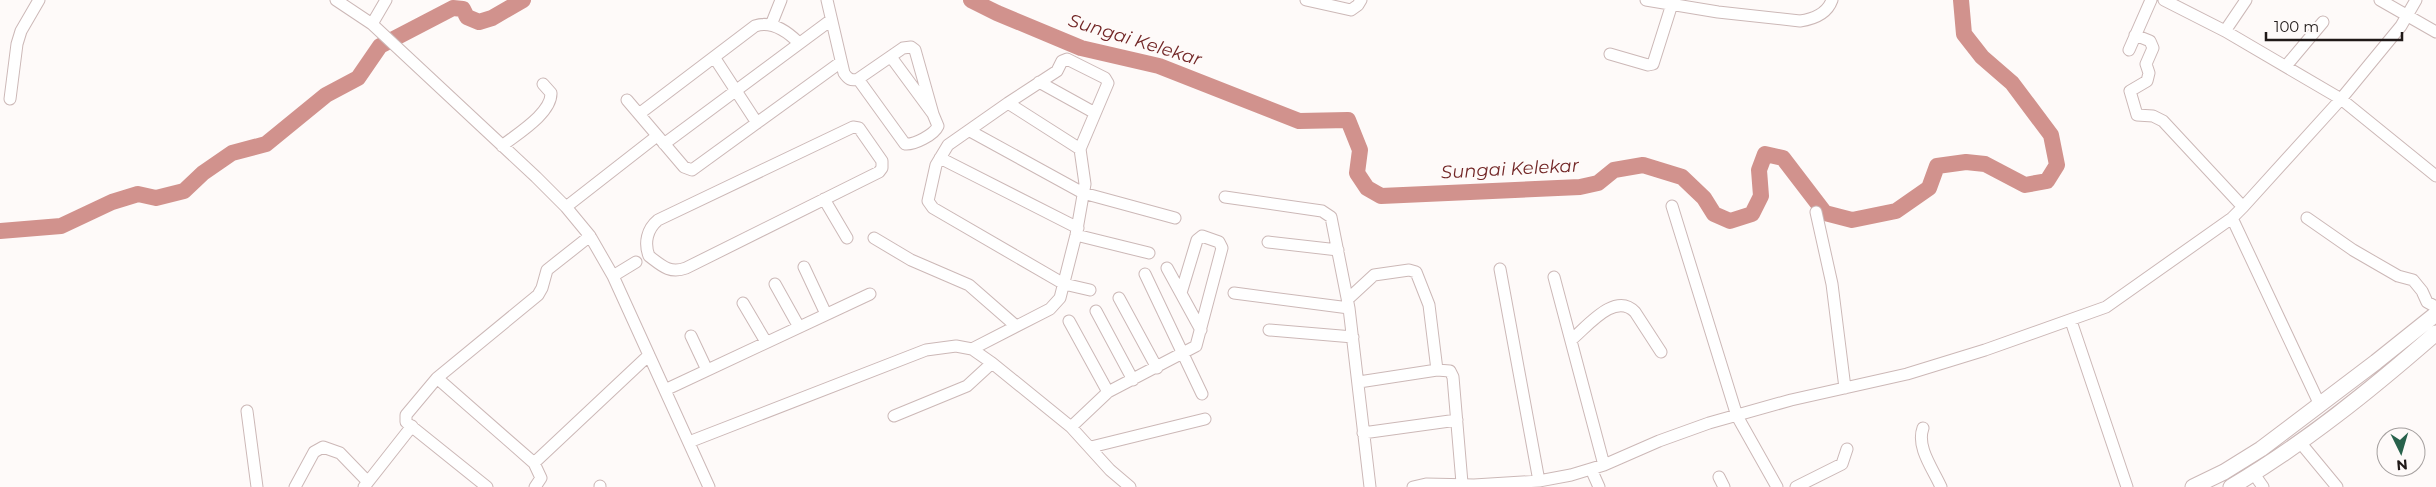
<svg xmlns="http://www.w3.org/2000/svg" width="2436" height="487" font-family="Montserrat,sans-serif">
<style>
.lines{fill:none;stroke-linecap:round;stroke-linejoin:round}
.river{stroke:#d1928d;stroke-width:16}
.minor-casing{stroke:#ccb8b7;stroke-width:13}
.major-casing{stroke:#ccb8b7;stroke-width:17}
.minor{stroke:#fff;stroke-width:11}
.major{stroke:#fff;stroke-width:15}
.labels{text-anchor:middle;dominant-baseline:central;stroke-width:4.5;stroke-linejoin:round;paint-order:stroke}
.water-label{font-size:18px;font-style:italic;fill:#722626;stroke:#fefaf9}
</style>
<rect width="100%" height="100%" fill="#fefaf9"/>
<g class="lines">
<path class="river" d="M971,0l26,13 84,35 78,18 140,55 49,-1 12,30 -3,23 10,15 14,8 199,-9 18,-4 16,-13 29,-5 39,12 22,21 10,16 16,7 22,-7 9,-18 -2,-26 6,-16 18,4 42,55 27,7 44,-9 33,-23 8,-22 29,-4 19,2 40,21 22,-4 10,-16 -6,-30 -39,-52 -30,-26 -18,-23 -3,-34
M0,231l61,-5 51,-24 26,-8 18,4 28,-7 19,-18 29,-20 34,-9 60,-49 32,-17 22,-32 73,-38 10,1 4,8 12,5 13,-4 31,-18"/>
<defs>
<path id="minor" d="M336,0l36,24 164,153 30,30 24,29 23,40 96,211
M827,0l17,73c4,6 7,8 14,6l45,-31 8,-1 4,3 18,64
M1306,0l45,10 7,-5 3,-5
M1646,0l72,12 82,9c14,-2 27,-7 32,-21
M2164,0l61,31 116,68 95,77
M2380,0l56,32
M372,24l14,-24
M771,25l10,-25
M2225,31l21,-31
M2135,35l15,6 3,7 -7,16 3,9 -2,8 -17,10 7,24 16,1 10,5 80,86
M2129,50l22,-50
M1610,54l38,11 5,-1 19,-60
M714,57l43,66
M2286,66l37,-44
M858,79l47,65c9,1 29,-9 33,-18l-5,-12 -42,-57
M1039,82l56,31
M10,99l7,-55 4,-13 18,-31
M627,100l57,67 8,3 149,-108
M639,114l116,-88c17,-6 32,5 44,17
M853,127l6,1 23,33v7l-3,4 -193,96c-16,6 -24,-2 -37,-12 -5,-13 -2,-27 9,-36z
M970,131l113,62 92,25
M664,144l167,-124
M502,146c15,-12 50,-33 49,-53l-8,-9
M1080,149l-72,-46 -60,42 -12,20 -8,36 5,7 131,76 26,6
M940,158l138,70
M1225,197l97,14 9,6 18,91 21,179
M824,199l23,39
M1672,206l65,210 40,71
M566,207l91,-71
M1816,212l16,72 13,104
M2232,218l87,185
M2307,218l46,32 45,26 15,4 9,11 5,11 9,5
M1076,235l73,18
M874,238l37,22 58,25 47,41
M1268,242l70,8
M804,267l22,47
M1167,268l34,62
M1500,269l39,212
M1145,274l57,120
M613,276l23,-14
M1554,277l50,188
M775,284l24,43
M1234,293l115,15
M1119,298l38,70
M1348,299l26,-24 35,-5 7,2 13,33 8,65
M743,303l23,39
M1096,311l37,69
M1069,321l39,71
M2071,321l56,166
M1269,330l84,7
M691,336l16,34
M1571,340c16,-13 44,-49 64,-28l26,40
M972,349l78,-40 10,-11 16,-63 9,-51 -5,-35 28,-66 -3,-5 -38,-19 -5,2 -5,10 -49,32
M437,378l97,85 7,15 -6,9
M1359,382l78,-12 13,1 3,6 9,106
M665,390l205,-96
M247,411l10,76
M894,416l73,-30 25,-23
M1071,427l37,-35 88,-46 26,-98 -3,-6 -17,-6 -5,4 -16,53
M1923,428c-7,19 10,41 18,59
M1363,433l94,-13
M2299,441l38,46
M689,442l237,-92 30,-4 16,3 20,14 79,64 39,43 20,17
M1091,447l114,-28
M534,463l115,-108
M1591,469l8,18
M2254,474l9,13
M1719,477l5,10
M295,487l19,-35 9,-5 17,6 28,29
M364,487l48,-61
M487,487l-81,-65v-7l31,-37 101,-83 4,-7 5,-18 43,-34
M600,487v-1
M1413,487l13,-3 48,1 65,-4 32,-6 33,-10 55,-24 50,-18 82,-23 116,-26 78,-24 121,-43 126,-89 11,-11 98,-108 60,-73 15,-26
M1796,487l46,-23 5,-15"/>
<path id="major" d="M2193,487l31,-15 37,-23 115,-87 60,-48
M2231,487c73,-43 141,-98 205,-154"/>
</defs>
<use href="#minor" class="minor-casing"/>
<use href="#major" class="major-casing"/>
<use href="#minor" class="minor"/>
<use href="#major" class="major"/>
</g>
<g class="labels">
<g class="water-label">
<text transform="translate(1135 40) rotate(17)">Sungai Kelekar</text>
<text transform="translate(1510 169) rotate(-3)">Sungai Kelekar</text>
</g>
</g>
<g transform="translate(2401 452) rotate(175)"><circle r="24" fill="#fefaf9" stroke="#a5a09f"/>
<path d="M0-4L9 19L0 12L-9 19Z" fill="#28624c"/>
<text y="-8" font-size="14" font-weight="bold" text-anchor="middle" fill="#201918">N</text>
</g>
<path d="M2266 32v8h136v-8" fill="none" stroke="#201918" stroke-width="2.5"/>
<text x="2274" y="32" font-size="15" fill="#201918" stroke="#fefaf9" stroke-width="4" paint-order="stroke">100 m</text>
</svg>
